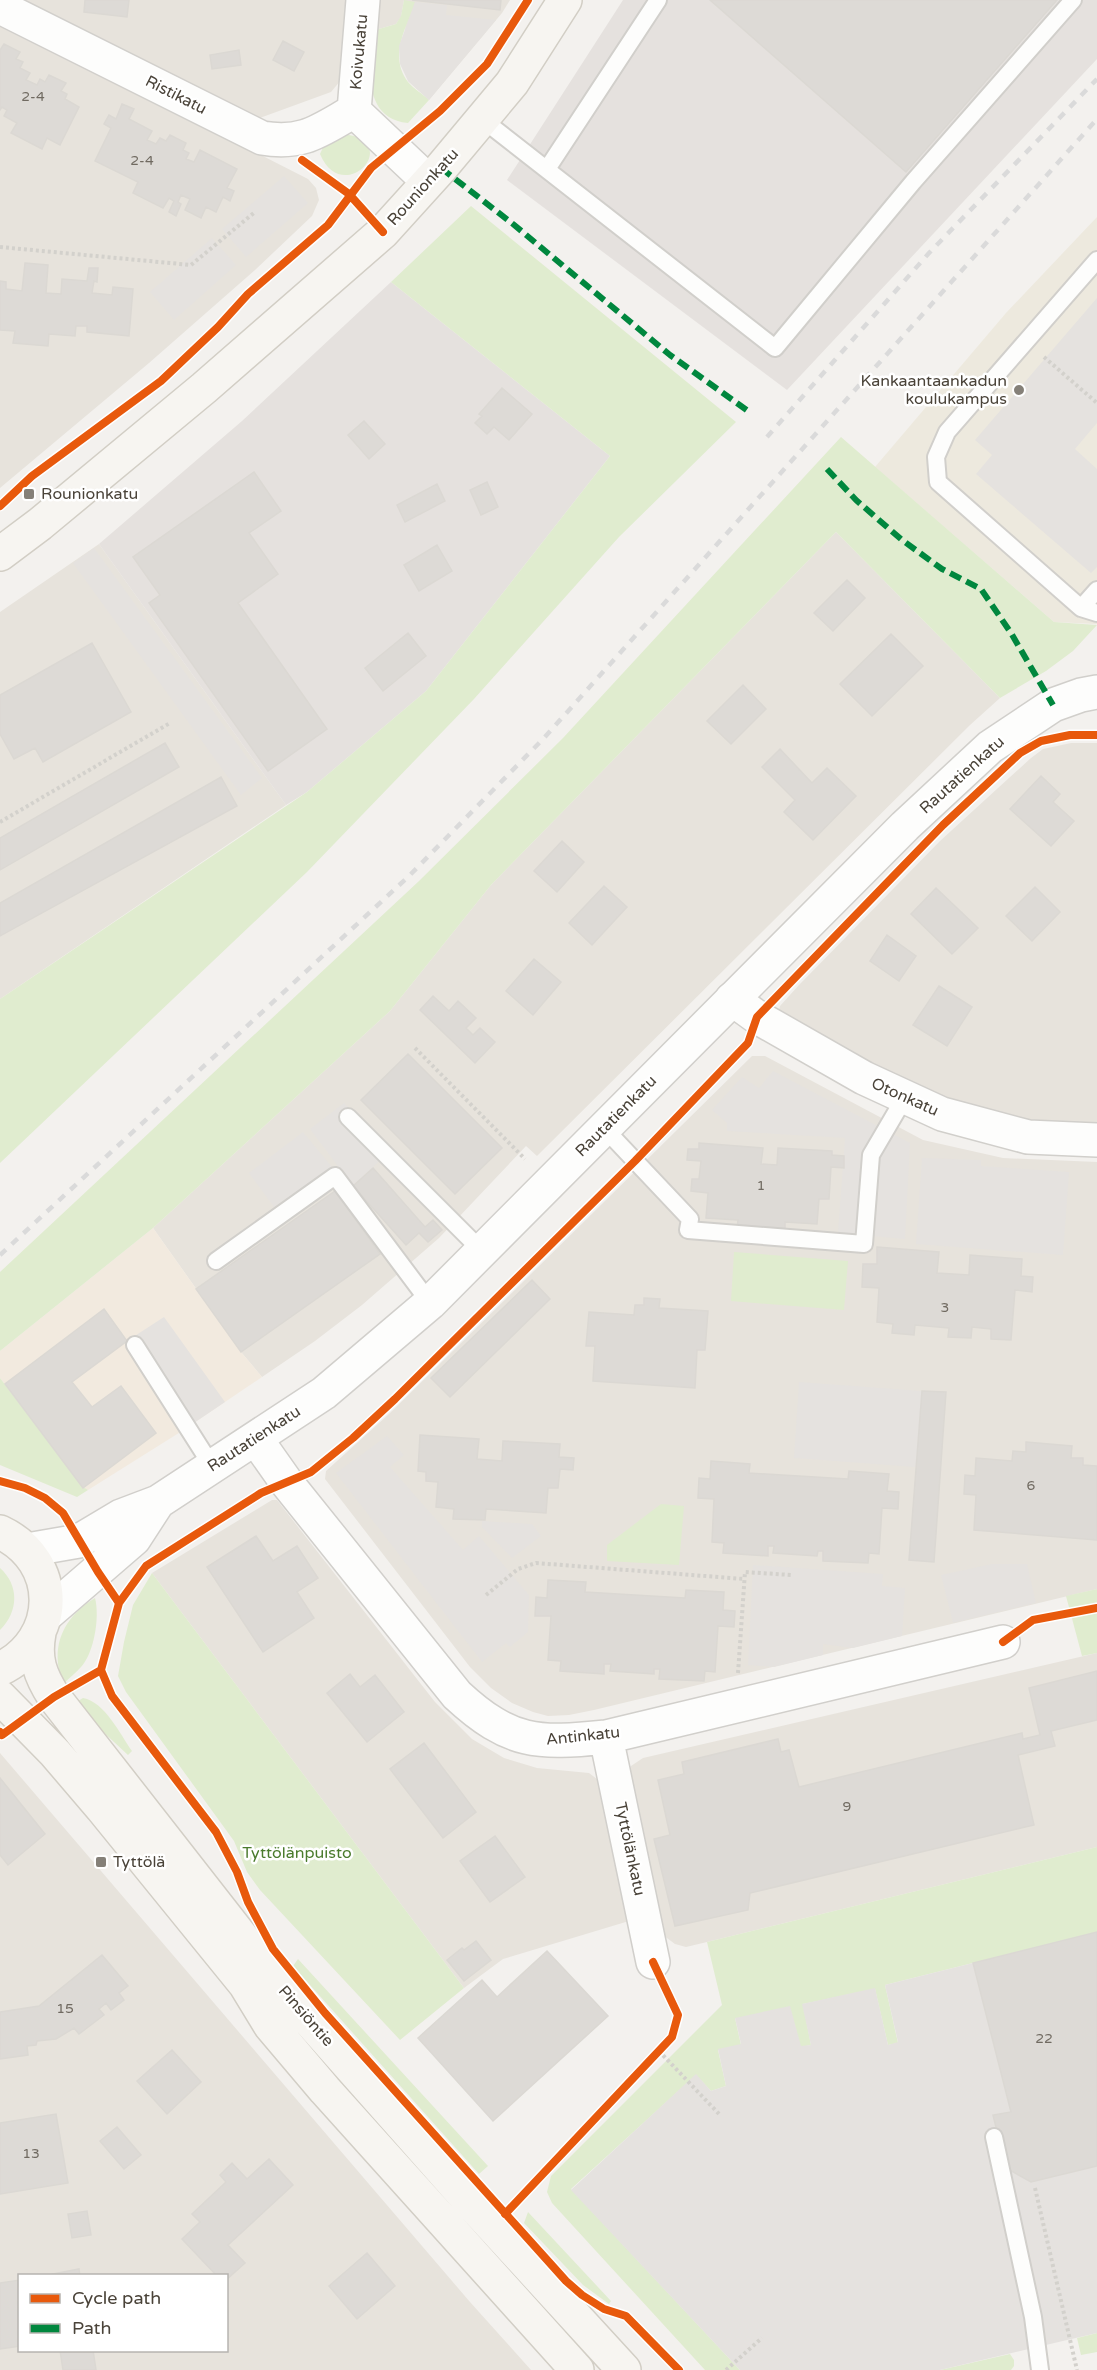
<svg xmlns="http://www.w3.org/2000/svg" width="1097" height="2370" font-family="'Varela Round',sans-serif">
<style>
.residential{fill:#e7e3dc;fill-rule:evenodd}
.commercial{fill:#f2eadf}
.industrial{fill:#e5e1de}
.education{fill:#ede9de}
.green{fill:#e0eccf}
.parking{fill:#e5e2df}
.building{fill:#dddad6;stroke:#dbd8d3;stroke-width:1.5}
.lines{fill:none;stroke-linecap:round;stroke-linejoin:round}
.service-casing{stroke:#d1cfcb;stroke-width:20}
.minor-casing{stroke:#d1cfcb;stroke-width:36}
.tertiary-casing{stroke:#d1cfcb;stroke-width:36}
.secondary-casing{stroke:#d2cec5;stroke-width:36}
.path{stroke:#d3d1cc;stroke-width:4;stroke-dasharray:3 3;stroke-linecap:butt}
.service{stroke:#fdfdfc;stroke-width:16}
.minor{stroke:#fdfdfc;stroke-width:33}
.tertiary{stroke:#fdfdfc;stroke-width:33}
.secondary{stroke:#f7f5f1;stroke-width:33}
.rail{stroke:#dadada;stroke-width:4.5;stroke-dasharray:8 8;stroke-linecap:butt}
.quiet{stroke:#00873e;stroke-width:6;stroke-dasharray:12 6;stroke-linecap:butt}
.cycleway-casing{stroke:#fff;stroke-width:11}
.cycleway{stroke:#e8590c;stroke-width:8}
.poi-dot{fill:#858078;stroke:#fff;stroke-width:2}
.labels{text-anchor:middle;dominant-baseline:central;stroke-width:5;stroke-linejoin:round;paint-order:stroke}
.number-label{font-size:14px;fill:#706a61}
.street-label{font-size:16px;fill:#4a4339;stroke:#fff}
.poi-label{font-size:16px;fill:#4a4339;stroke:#fff;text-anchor:start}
.park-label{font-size:16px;fill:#4a7b2d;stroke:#fff}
</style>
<rect width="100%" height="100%" fill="#f3f1ee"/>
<path class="residential" d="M24,0h324l-7,80 -10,12 -74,27z
M375,0h135l-8,13 -73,87 -21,-19 -4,-81 -3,17 -5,7 -24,7z
M0,22l308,157 8,9 3,12 -7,16 -57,54 -106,93 -149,125z
M836,532l164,166 -30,27 -433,431 -11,-10 -87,92 -77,67 -47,36 -53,36 -21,-25 -88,-124 237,-217 101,-126z
M99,544l187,261 -286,194v-387z
M1071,743h26v386h-36l-107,-26 -176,-87 2,-10 19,-21 141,-144 91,-83 12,-9z
M752,1056h13l158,84 80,18 94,4v427l-503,121 -25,5 -21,1 -15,-4 -21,-9 -21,-15 -21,-21 -145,-188 1,-8 63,-57z
M272,1500h5l158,202 37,37 32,19 33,10 52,5 8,6 32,142 -126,38 -39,29 -312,-415z
M1097,1653v194l-390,95 -21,5 -11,-3 -12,-9 -37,-157 5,-12 12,-8z
M0,1753l470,549 61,68h-531zM20,2276h206v74h-206z"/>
<path class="commercial" d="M153,1228l88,124 21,25 -80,54 -94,59 -5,-2 -83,-110v-27z"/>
<path class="industrial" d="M623,0h474v59l-310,331 -280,-210z
M391,282l219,174 -184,235 -119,101 -21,13 -187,-261 143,-123z"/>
<path class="education" d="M1097,217v407l-43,-2 -179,-155 131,-154z"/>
<path class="green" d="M404,0l11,2c-8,25 -27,54 -7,80 6,7 15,12 21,18l-21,23c-47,-5 -38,-58 -36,-92l24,-7 5,-8z
M346,134c5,2 13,2 17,6 25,19 -24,60 -43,14l6,-13z
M471,206l265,216 -117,115 -145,162 -167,173 -307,291v-164l307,-207 119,-101 184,-235 -219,-174z
M841,437l213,185 43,3 -24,26 -27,20 -46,27 -164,-166 -345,353 -101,126 -237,217 -153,123v-79l419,-391 144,-143z
M734,1252l114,9 -4,49 -113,-9z
M0,1378l83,109 5,3 -11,7 -77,-32z
M661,1504l23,2 -5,59 -72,-4v-16z
M0,1568c20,18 18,44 0,62z
M152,1573l312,415 -64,52 -140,-150 -13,-18 -13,-31 -108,-149 -8,-16 6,-34 9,-37z
M1097,1589v64l-15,3 -16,-60z
M95,1598c5,19 -1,55 -14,69 -5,6 -12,11 -18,17 -14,-36 0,-67 32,-86z
M83,1698c22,4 37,36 49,53l-4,4 -55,-51z
M1097,1847v85l-212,53 13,58 -10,2 -13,-56 -72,15 8,41 -10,2 -66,-29 6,27 -23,5 8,36 -15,5 -15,-16 -125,114 169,181h-35l-153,-167 -5,-11 4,-16 171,-171 -15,-63z
M298,1959l190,207 -9,8 -186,-208z
M528,2212l83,89 -2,3 -26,-19 -59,-62z
M1097,2333v19l-16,3 -4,-17z
M1010,2354l4,6v6l-3,4h-71z"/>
<path class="parking" d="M415,2l32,3 -1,10 50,5 -67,80 -21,-19 -8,-17 -1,-18z
M284,176l24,27 -62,54 -24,-28z
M212,238l24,27 -62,55 -24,-28z
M1097,298v125l-22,26 22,20v98l-6,6 -115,-99 16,-19 -17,-15z
M94,548l168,230 -21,17 -168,-232z
M773,1071l137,72 -5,96 -67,-6 7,-95 -118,-7v-8l-15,-13 30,-33 17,11z
M344,1103l46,48 -37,35 -43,-57z
M303,1132l29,35 -58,40 -25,-34z
M922,1158l59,2v6l88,6 -6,83 -147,-11z
M164,1317l61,85 -43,29 -55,-90z
M799,1382l123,9 -6,76 -122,-9z
M387,1436l17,19 -14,12 73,83 16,-14 50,59 -1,37 -18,15 -4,-4 -24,19 -146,-189z
M482,1521l50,3 9,12 -29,22 -30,-31z
M992,1564h35l9,39 -83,20 -12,-48z
M753,1565l130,9 -1,12 23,2 -3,48 -49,12 -30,-4v11l-49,12 -26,-2z
M973,1963l38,149 -18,3 13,53 25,14 66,-16v167l-157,37h-200l-169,-180 125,-116 15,17 15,-5 -8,-37 23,-5 -6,-26 55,-12 11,40 10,-1 -9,-41 73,-16 13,57 10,-3 -13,-57z"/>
<path class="building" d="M85,0h44l-2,17 -43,-5z
M412,0h89l-1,10z
M710,0h347l-151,172z
M283,41l21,11 -10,19 -21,-11z
M4,44l16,8 -4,7 7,3 -3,6 10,5 -4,7 11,5 3,-6 5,3 4,-7 17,8 -5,8 6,3 -2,5 14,8 -19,38 -13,-7 -5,11 -31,-16 6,-10 -13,-7 3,-6 -5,-3 -2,3v-60z
M239,50l2,15 -29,4 -2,-14z
M122,104l12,5 -5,10 23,12 -5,9 9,4 4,-6 6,3 4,-6 16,8 -3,7 6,3 -3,6 8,3 6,-12 37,19 -10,19 7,3 -4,10 -7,-4 -7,15 -10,-5 -5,11 -16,-8 5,-11 -9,-4 -3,7 3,2 -5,12 -7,-4 5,-11 -5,-3 -6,10 -30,-15 5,-11 -43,-21 16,-33 -7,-4 5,-9 7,4z
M25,263l23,2 -2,28 15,1 1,-15 25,2 2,-13h9l-1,14 -3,-1 -2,12 20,2 1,-8 20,2 -4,47 -42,-4v-6h-11l-1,10 -26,-2 -1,12 -35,-3 2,-12 -15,-1v-49l6,1v7l16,2z
M502,388l30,26 -23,26 -15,-13 -7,7 -12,-11 7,-7 -3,-2z
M364,421l21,23 -16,15 -21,-24z
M254,472l27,39 -32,22 29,41 -40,29 89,126 -59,42 -119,-168 11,-8 -27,-38z
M487,482l11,25 -17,8 -11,-25z
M437,484l8,17 -40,21 -8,-17z
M437,545l15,26 -33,20 -15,-26z
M847,580l18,18 -32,33 -19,-18z
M408,633l18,23 -43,35 -18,-23z
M891,634l32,32 -51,50 -32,-32z
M92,643l39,69 -88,50 -8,-14 -21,11 -14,-25v-39z
M743,685l23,24 -35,35 -24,-23z
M165,743l14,24 -179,103v-32z
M780,749l32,34 15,-15 29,28 -43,44 -29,-28 11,-12 -33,-33z
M1041,776l19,18 -7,8 21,19 -23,25 -41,-37z
M221,777l16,29 -237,130v-33z
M562,841l22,21 -27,30 -23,-21z
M604,886l23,21 -35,38 -23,-22z
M1035,887l25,25 -28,29 -26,-25z
M936,888l42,40 -26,26 -41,-40z
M887,935l29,21 -17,25 -29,-20z
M534,959l27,23 -28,33 -27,-24z
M939,986l33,21 -25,39 -34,-21z
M433,996l16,15 9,-10 18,17 -10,10 7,7 7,-7 15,14 -20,21 -55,-53z
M408,1054l94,94 -47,46 -94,-94z
M699,1143l64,5 -2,16 16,1 1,-17 54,3v4l12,1v12l-13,-1 -2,32h-10l-2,25 -32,-2v9l-48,-3 1,-8 -32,-2 2,-25 -17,-2 1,-12h7l2,-18 -14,-1 1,-11h11z
M373,1168l52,59 8,-7 9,10 -14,12 -9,-9 -13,12 -53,-59z
M335,1191l45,63 -139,98 -45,-63z
M877,1247l62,5 -2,21 32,2 1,-20 52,4 -1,17 12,1 -1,15 -17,-2 -4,50 -20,-1v-10l-19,-2 -1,11 -23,-1 1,-9 -34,-3 -1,10 -22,-2 1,-9 -16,-2 2,-34 -17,-1 1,-23h14z
M532,1280l18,19 -100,98 -19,-19z
M644,1298l16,1 -1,9 49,3 -3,39h-8l-2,38 -102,-7 2,-35h-9l3,-34 45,3 1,-10h9z
M104,1309l23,32 -55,41 20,25 29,-21 35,47 -73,55 -78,-104z
M922,1391l24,1 -12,170 -25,-2z
M420,1435l59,4 -2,20 25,2 1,-20 57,3 -1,13 15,1 -1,12 -13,-1 -2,19h-10l-2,25 -60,-4 -1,11 -32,-1 1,-10 -18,-2 2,-25 -12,-1v-9l-8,-1z
M1026,1442l46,4 -1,12h12v7l14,1v74l-123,-10 2,-35 -12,-1 1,-19 10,1 1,-18 36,3 1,-10 13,1z
M711,1461l39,3 -1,9 99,6 1,-8 40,3 -2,17 12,1 -1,17 -16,-1 -3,46 -10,-1 -1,10 -45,-2v-10h-5l-1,5 -44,-3 1,-7h-6v10l-45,-3 1,-10 -12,-1 2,-43 -16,-1 1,-20 11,1z
M256,1536l17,25 24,-15 21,32 -21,14 17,26 -51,34 -56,-85z
M548,1580l38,2 -1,10 100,6 1,-8 38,2 -1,18 12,1 -1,16 -16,-1 -3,46 -10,-1 -1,10 -45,-2 1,-10h-6v5l-44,-3 1,-7h-7v10l-44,-3 1,-10 -13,-1 3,-44h-16l1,-19 11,1z
M1097,1671v49l-46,11 4,15 -37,9 16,70 -284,68 -2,17 -73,16 -21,-87 16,-4 -12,-55 26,-6 -2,-12 96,-23 3,13 8,-2 10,37 223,-54 1,6 17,-4 -11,-47z
M350,1674l10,13 15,-12 29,37 -37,30 -40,-49z
M424,1743l52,69 -33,26 -53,-69z
M0,1778l45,56 -37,31 -8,-10z
M495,1836l30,41 -35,25 -30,-41z
M1097,1932v234l-66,16 -25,-14 -13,-53 18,-3 -38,-149z
M476,1941l15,19 -27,21 -17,-21 15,-12 2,2z
M547,1951l61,65 -115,105 -75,-83 64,-58 15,17z
M102,1955l26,31 -9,7 5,7 -13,10 -5,-7 -7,6 5,6 -25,19 -5,-6 -18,11 -19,2 -1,4 -9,1 1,9 -28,4v-47l39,-6z
M172,2050l29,32 -34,32 -30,-33z
M56,2114l12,69 -68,11v-71z
M117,2127l24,28 -17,14 -24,-28z
M269,2159l24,26 -65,60 17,18 -19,17v-4h-9l-35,-37 18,-17 -8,-8 34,-32 -6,-7 12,-12 15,16z
M87,2211l4,24 -19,3 -4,-24z
M367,2253l28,33 -38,33 -28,-33z
M79,2269l1,7h-37z
M20,2280v66l-20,3v-66z
M60,2350h33l3,20h-33z"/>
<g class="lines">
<defs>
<path id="service" d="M482,119l293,229 138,-166 160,-182
M547,169l111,-169
M1097,260l-150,172 -11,25 2,25 143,126 16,5
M1081,608l16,-18
M348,1117l134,134
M604,1128l86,91 -2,11 176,14 7,-89 34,-58
M216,1261l119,-85 95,127
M135,1345l77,121
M994,2137l39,180 7,53"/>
<path id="minor" d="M363,0l-9,111 74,70
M0,7l262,131c42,7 58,-8 92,-27
M732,999l25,18 107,61 78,36 86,23 69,3
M256,1439l31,44 170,212c53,49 81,49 149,42l397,-95
M606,1737l47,225"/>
<path id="tertiary" d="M27,1550l52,-9 42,-25 37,-14 166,-109 106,-90 475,-477 85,-79 63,-42 28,-10 16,-3
M46,1615l88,-76 24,-37"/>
<path id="secondary" d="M0,554l40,-30 164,-136 179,-156 58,-64 71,-85 53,-83
M0,1532c62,29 61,108 0,137
M39,1633c-5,26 1,42 15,64l232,297 185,209 153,167
M0,1697l55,56 47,55 143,176 25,41 55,65 252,280"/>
</defs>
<use href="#service" class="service-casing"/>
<use href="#minor" class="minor-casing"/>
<use href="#tertiary" class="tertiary-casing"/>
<use href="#secondary" class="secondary-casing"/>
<path class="path" d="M0,247l191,18 64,-53
M1044,357l53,46
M21,486l8,8
M0,822l170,-99
M415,1048l110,111
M486,1595l32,-26 18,-6 208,16
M738,1673l7,-101 46,3
M659,2051l61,64
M1035,2188l42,182
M726,2370l36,-32"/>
<use href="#service" class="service"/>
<use href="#minor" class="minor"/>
<use href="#tertiary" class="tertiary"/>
<use href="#secondary" class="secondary"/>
<path class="rail" d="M767,437l162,-184 168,-174
M0,1255l409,-379 135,-138 553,-619"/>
<path class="quiet" d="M441,168l72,56 157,131 78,56
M827,469l29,31 46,40 40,29 39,20 30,44 42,72"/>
<defs>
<path id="cycleway" d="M302,160l47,34 34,38
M0,506l32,-30 129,-95 57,-54 30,-33 80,-69 43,-57 69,-57 47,-47 41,-64
M0,1481l25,7 20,10 18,15 35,59 21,31
M1003,1642l30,-22 64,-12
M0,1732l2,3 52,-38 47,-27
M505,2214l167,-177 6,-22 -25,-53
M679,2370l-53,-54 -22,-7 -22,-14 -16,-14 -241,-268 -52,-64 -25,-47 -11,-30 -21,-40 -104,-136 -11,-26 18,-67 27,-37 115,-73 50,-21 42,-34 42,-39 240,-238 113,-118 9,-26 186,-192 77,-72 21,-12 29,-6h27"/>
</defs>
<use href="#cycleway" class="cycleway-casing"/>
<use href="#cycleway" class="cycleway"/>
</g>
<g class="poi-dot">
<circle cx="1019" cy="390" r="6"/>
<rect x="23" y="488" width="12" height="12" rx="3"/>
<rect x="95" y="1856" width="12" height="12" rx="3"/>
</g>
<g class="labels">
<g class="number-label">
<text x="33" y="96">2-4</text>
<text x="142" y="160">2-4</text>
<text x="761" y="1185">1</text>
<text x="945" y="1307">3</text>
<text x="1031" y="1485">6</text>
<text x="847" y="1806">9</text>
<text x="65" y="2008">15</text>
<text x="1044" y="2038">22</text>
<text x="31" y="2153">13</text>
</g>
<g class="street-label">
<text transform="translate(359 52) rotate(-85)">Koivukatu</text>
<text transform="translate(176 95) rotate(27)">Ristikatu</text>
<text transform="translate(423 187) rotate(-48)">Rounionkatu</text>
<text transform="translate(962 775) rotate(-42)">Rautatienkatu</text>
<text transform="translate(905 1097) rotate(24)">Otonkatu</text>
<text transform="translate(616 1116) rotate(-45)">Rautatienkatu</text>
<text transform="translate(254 1439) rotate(-33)">Rautatienkatu</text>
<text transform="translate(583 1736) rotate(-6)">Antinkatu</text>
<text transform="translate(630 1849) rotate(78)">Tyttölänkatu</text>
<text transform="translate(306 2016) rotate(49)">Pinsiöntie</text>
</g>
<g class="poi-label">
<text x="1007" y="381" text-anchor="end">Kankaantaankadun<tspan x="1007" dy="18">koulukampus</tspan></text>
<text x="41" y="494">Rounionkatu</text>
<text x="113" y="1862">Tyttölä</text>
</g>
<g class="park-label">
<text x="297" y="1853">Tyttölänpuisto</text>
</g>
</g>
<rect x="18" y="2274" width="210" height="78" fill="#ffffff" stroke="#b7b4b0" stroke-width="1.5"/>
<rect x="30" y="2294" width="30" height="9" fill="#e8590c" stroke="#b7b4b0" stroke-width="1.5"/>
<text x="72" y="2304" font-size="18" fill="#4a4339">Cycle path</text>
<rect x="30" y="2324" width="30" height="9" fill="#00873e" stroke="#b7b4b0" stroke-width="1.5"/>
<text x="72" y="2334" font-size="18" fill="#4a4339">Path</text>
</svg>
